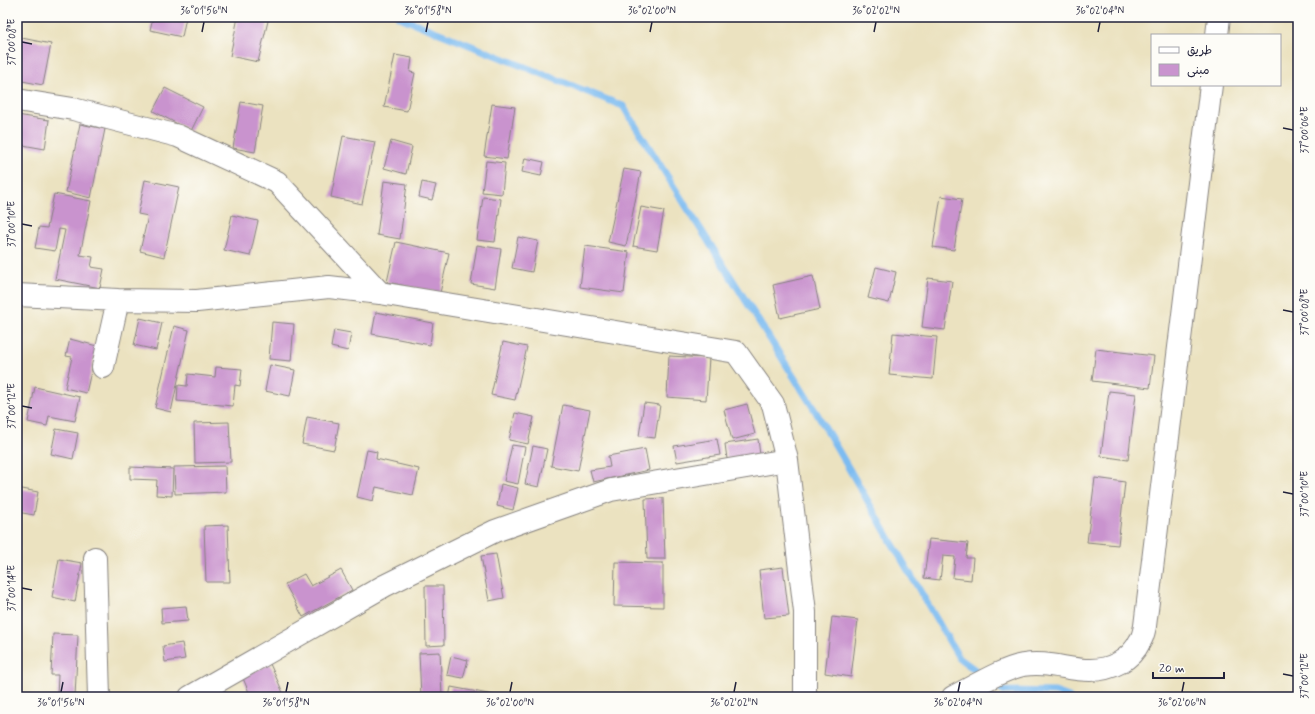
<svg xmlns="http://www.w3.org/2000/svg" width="1315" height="714" font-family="Mynerve,'Playpen Sans Arabic',sans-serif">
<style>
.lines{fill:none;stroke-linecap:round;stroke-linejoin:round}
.stream{stroke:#7dbcf1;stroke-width:7}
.building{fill:#c993ce}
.minor-casing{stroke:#86827e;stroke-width:24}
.minor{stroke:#fff;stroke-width:22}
.ticks{fill:none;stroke:#22223b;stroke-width:1.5}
.neatline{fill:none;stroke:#22223b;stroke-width:1.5}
.ticks-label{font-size:10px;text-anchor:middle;fill:#22223b}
</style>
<rect width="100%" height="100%" fill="#fdfcf7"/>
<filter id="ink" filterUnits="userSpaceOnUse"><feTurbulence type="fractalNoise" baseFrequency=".025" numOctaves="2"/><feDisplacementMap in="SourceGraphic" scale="8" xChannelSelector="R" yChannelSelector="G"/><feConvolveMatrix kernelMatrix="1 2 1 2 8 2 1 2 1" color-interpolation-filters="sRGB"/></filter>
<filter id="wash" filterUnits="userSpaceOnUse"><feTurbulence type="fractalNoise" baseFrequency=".012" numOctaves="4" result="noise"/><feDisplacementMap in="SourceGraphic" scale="16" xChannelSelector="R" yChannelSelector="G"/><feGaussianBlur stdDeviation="0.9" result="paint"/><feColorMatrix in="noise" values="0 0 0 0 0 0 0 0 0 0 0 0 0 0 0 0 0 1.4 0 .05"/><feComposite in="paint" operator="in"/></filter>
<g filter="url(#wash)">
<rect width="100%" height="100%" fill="#ebe2c0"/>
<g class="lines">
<path class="stream" d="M399,17l224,89 193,306 143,246 45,33 51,1 14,5"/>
</g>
<g id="blocks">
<path class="building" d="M153,17h33l-4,20 -32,-7z
M238,17h31l-11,45 -28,-6z
M17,37l34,7 -8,41 -26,-5z
M395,55l17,3 -2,14 5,1 -8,38 -23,-4z
M165,88l38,19 -12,24 -38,-20z
M241,102l22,4 -8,46 -22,-4z
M492,104l23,3 -8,52 -23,-3z
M17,115l32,5 -4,29 -28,-5z
M80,124l25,5 -14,69 -25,-6z
M343,136l32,6 -13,62 -31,-7z
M391,141l21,6 -6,27 -22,-6z
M525,158l19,4 -3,14 -19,-4z
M486,161l19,2 -3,31 -20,-2z
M624,169l17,3 -15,74 -18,-4z
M145,180l34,7 -15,70 -24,-6 8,-35 -10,-2z
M384,181l23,3 -7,55 -23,-4z
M422,182l14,3 -4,15 -13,-3z
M54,194l37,7 -11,54 13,2 -2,10 13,2 -4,19 -45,-9 10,-49 -6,-1 -4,22 -20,-3 4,-21 8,1z
M941,196l21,3 -8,51 -21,-3z
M483,197l18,2 -6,43 -18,-2z
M641,207l23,4 -7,39 -24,-4z
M232,215l26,6 -8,35 -26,-6z
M518,237l20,4 -6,31 -20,-4z
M396,242l53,11 -9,40 -53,-11z
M477,245l24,4 -6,39 -24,-4z
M585,246l44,6 -5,41 -44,-6z
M876,267l20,5 -7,31 -21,-5z
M813,276l7,33 -40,9 -7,-33z
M928,278l24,3 -7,49 -23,-3z
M376,312l57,11 -3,22 -58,-11z
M140,318l22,5 -6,27 -22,-5z
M272,322l22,2 -3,37 -22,-2z
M174,326l15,4 -18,82 -16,-4z
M334,330l17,3 -3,18 -17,-4z
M893,333l44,4 -4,42 -44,-4z
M70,339l27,7 -11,47 -21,-5 7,-31 -6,-1z
M503,342l24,5 -12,53 -24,-5z
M1096,349l58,7 -4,32 -58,-7z
M669,356l40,2 -3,42 -39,-3z
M270,365l25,5 -5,26 -25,-5z
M216,367l26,2 -2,17 -5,-1 -2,21 -56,-5 1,-16 9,1 1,-12 27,3z
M35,387l45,10 -5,24 -26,-5 -2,10 -19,-4z
M1109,391l27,3 -8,66 -27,-4z
M644,403l16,2 -5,33 -16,-2z
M747,404l8,30 -23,6 -8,-30z
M563,405l27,5 -12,61 -27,-5z
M515,413l19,4 -6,27 -19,-4z
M307,417l32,6 -5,27 -32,-6z
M229,422l2,40 -36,1 -1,-40z
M56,429l22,4 -5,26 -22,-5z
M717,439l3,16 -43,7 -3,-16z
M758,439l2,16 -33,4 -2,-15z
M512,445l13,2 -7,37 -14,-3z
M533,446l14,3 -8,38 -14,-3z
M645,449l4,21 -56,12 -3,-12 20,-3 -2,-11z
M367,450l10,2 -1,7 43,10 -6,26 -37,-8 -3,14 -16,-4z
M225,466l1,26 -51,2 -1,-27z
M130,467l43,2 -1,27 -16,-1 1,-15 -27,-1z
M1095,478l30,4 -7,63 -31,-3z
M501,484l17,4 -5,22 -16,-4z
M17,488l21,4 -4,23 -17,-3z
M663,498l2,61h-18l-2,-60z
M228,525l2,57h-24l-2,-56z
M929,539l39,4 -2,15h7l-2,22 -18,-2 2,-21 -12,-1 -3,24 -16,-2z
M496,554l8,44 -15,3 -8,-45z
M59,559l23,4 -7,39 -23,-5z
M615,562l48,1v44l-49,-1z
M783,567l6,49 -25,2 -5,-48z
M341,570l11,20 -49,27 -18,-33 19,-10 7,12z
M425,586h18l1,59 -18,1z
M186,606l2,15 -26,2 -1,-15z
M832,617l26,3 -7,57 -26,-4z
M53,634l25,1 -3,62h-18l1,-22h-7z
M182,643l3,16 -20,3 -2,-16z
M440,652l2,45h-21l-2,-44z
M451,656l17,4 -5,18 -16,-3z
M270,664l15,33h-34l-9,-21z
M451,687l43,8v2h-45z
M237,694l1,3h-10z
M530,694l21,2v1h-21z"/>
</g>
</g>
<g filter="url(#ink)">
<use href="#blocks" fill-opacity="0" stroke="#86827e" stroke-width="1"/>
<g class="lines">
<defs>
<path id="minor" d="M1217,35l2,-18
M17,100l56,9 105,27 99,46 103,111 356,59 37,52 14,56 18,152v85
M17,295l101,5 79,1 132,-14 51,6
M103,367l15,-67
M95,558l4,139
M190,697l194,-111 111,-55 116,-41 176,-30
M953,697c20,-10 49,-28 70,-32 25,-4 44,5 67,5 21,0 41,-10 50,-29 3,-4 4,-10 5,-15l66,-541"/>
</defs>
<use href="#minor" class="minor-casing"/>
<use href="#minor" class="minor"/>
</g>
</g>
<path class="ticks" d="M202,32l2,-10M426,32l2,-10M650,32l2,-10M874,32l2,-10M1098,32l2,-10M22,42l10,2M1283,128l10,2M22,224l10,2M1283,310l10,2M22,406l10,2M1283,492l10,2M22,588l10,2M1283,674l10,2M61,692l2,-10M286,692l2,-10M510,692l2,-10M734,692l2,-10M958,692l2,-10M1182,692l2,-10"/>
<rect width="1315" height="714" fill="none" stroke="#fdfcf7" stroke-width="44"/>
<rect x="1151" y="34" width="130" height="52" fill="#fdfcf7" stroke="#a5a5ac"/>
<rect x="1159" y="47" width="20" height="6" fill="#ffffff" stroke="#a5a5ac"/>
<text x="1187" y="54" font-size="12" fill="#22223b">طريق</text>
<rect x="1159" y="64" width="20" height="12" fill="#c993ce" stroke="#a5a5ac"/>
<text x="1187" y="74" font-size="12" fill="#22223b">مبنى</text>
<path d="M1153 672v6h71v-6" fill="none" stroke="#22223b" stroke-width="2"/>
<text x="1159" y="672" font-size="12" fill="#22223b" stroke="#fdfcf7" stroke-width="3" paint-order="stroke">20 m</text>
<rect x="22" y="22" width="1271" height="670" class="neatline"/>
<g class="ticks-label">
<text x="204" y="14">36°01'56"N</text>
<text x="428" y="14">36°01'58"N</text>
<text x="652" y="14">36°02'00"N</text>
<text x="876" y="14">36°02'02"N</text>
<text x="1100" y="14">36°02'04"N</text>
<text transform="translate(11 42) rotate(-90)" y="4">37°00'08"E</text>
<text transform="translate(1304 130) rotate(-90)" y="4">37°00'06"E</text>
<text transform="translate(11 224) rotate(-90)" y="4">37°00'10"E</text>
<text transform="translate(1304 312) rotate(-90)" y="4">37°00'08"E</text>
<text transform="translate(11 406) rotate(-90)" y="4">37°00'12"E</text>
<text transform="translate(1304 494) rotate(-90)" y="4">37°00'10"E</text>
<text transform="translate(11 588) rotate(-90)" y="4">37°00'14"E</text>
<text transform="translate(1304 676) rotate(-90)" y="4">37°00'12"E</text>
<text x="61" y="706">36°01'56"N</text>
<text x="286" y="706">36°01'58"N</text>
<text x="510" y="706">36°02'00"N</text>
<text x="734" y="706">36°02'02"N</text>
<text x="958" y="706">36°02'04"N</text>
<text x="1182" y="706">36°02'06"N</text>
</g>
</svg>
